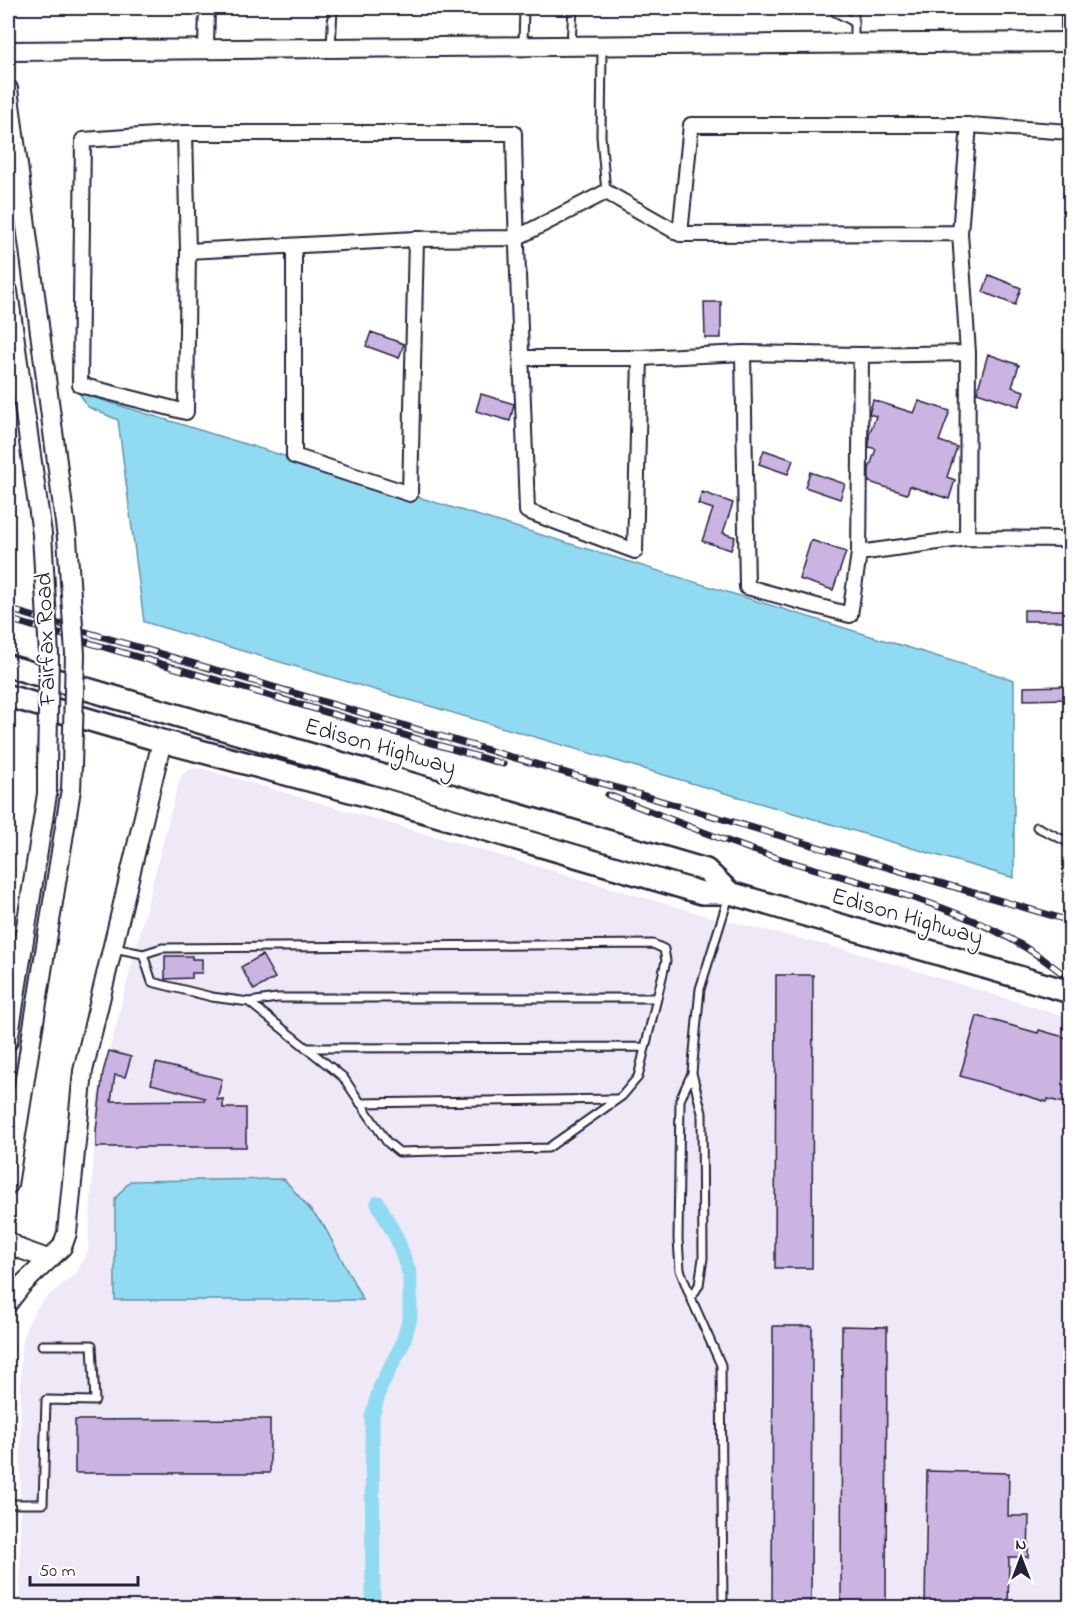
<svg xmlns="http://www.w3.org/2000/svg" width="1078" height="1615" font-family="'Indie Flower',sans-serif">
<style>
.built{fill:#efe8f6}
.water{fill:#91dbf2;stroke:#6591a9;stroke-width:1.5}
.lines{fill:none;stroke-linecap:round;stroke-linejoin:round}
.canal{stroke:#91dbf2;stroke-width:15}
.building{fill:#cbb3e2;stroke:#22223b;stroke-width:1.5}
.lane-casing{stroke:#22223b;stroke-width:11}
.street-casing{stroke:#22223b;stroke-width:18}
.secondary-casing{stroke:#22223b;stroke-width:22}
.primary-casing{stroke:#22223b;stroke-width:26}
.lane{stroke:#fff;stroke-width:7}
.street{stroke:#fff;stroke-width:14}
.secondary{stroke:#fff;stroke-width:18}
.primary{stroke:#fff;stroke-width:21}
.rail-casing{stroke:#22223b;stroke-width:7}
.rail{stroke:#fff;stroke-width:4.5;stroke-dasharray:14;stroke-linecap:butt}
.secondary-bridge-casing{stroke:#22223b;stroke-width:22;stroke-linecap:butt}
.secondary-bridge{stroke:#fff;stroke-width:18}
.labels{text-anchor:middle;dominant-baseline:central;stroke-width:4.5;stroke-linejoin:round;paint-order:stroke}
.street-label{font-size:24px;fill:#22223b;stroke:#fff}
</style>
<rect width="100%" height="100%" fill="#fff"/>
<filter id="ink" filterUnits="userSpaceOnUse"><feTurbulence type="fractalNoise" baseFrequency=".0167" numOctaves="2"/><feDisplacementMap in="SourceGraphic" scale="12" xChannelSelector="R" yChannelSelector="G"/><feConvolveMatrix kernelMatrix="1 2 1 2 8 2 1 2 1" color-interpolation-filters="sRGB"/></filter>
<g filter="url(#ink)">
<path class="built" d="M200,768l504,147 154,38 212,65v589l-1050,1 1,-257 5,-22 10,-20 12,-13 28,-23 12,-22 9,-152 81,-315 4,-9 8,-6z"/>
<path class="water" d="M79,393l935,287v198l-870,-256 -26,-202 -30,-13z
M284,1179l40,47 39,74h-248v-101l15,-18z"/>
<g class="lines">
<path class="canal" d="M373,1608l-1,-192 9,-31 21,-40 8,-27v-43l-13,-36 -19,-36"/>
</g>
<path class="building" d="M989,275l32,13 -6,17 -32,-13z
M704,302h17v36h-16z
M371,332l33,12 -5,14 -33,-12z
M988,354l31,11 -7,22 12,4 -5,15 -42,-14z
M481,394l33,10 -4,17 -34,-10z
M873,400l41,13 5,-12 31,10 -11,30 18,6 -10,30 8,3 -6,19 -39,-13 -3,8 -38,-12v-13l7,-20 -7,-2v-12l7,-19 -7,-2z
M764,450l29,10 -5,14 -29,-10z
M810,472l35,12 -5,15 -35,-12z
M702,492l31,11 -10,30 12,4 -4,13 -29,-9 11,-32 -15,-5z
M811,540l35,12 -13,38 -34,-11z
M1024,610h44v11h-44z
M1067,686v13l-43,1v-13z
M262,955l13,23 -21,12 -13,-23z
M165,956h27v3h10v14h-10v5l-27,1z
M776,975h37l-1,293h-37z
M977,1016l61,17 1,-3 32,9v66l-23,-6 -1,3 -87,-26z
M109,1051l22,6 -6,20 -10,-2 -4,26 93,-1 1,-2 -54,-14 5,-21 66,16 -5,21 6,-1v9h23v39h-150v-16l7,-59z
M773,1326h39l-1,282h-39z
M842,1326l45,1 -1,281h-45z
M270,1419v54h-195v-53z
M927,1471l82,2 -1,43h21l-1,41h-19l-1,51h-83z"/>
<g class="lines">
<defs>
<path id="lane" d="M833,8l2,4 19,10
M854,8v35
M523,44l1,-36
M571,44l2,-36
M331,47l2,-39
M602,48l-1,88 5,56
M1037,827l33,16
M114,948l29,6 19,-6 491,-4 11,5 2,12 -28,116 -16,19 -74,52 -149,4 -12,-10 -44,-65 -94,-75 -37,-5 -60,-15 -9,-28
M249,1002l28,-4h380
M306,1048l339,-1
M692,1073l10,40 1,145 -4,27 -8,13 -11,-28 -2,-31 2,-139 12,-27 8,-84 29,-93
M360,1103l256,-4
M691,1298l30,67 2,243
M8,1504h35l3,-104 49,1 -3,-56h-50"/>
<path id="street" d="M1069,42v-34
M206,47l1,-39
M185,133l3,118 -2,161 -106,-27 3,-245 102,-7h329c2,126 9,252 13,378l108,40 5,-193
M680,234l11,-109h278l101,7
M294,246v210l116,38 6,-255
M188,251l228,-12 100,-1 90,-46 74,42 280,-1
M743,353l4,234 103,28 9,-62 2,-198
M523,358h117l103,-5 118,2 107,-2
M967,538l103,1
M859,553l108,-15 1,-185 -8,-120 9,-108"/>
<path id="secondary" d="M8,51c354,-5 708,-6 1062,-9
M8,89l59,449
M8,291l34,243
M8,1041l39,-247v-24
M8,1185l63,-396 1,-23
M8,1241l12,8 28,10
M8,1303l13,-17 41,-39 5,-14 16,-162 79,-330"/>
<path id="primary" d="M8,666l698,204 24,23
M8,696l154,45 226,60 314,92h28l340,99"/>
</defs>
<use href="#lane" class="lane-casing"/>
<use href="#street" class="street-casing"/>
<use href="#secondary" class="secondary-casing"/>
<use href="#primary" class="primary-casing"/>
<use href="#lane" class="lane"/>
<use href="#street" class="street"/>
<use href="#secondary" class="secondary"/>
<use href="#primary" class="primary"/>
<defs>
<path id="rail" d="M8,609l1062,312
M8,619l495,145
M608,795c51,19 102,41 154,58 105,34 222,52 308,127"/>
</defs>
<use href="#rail" class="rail-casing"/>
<use href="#rail" class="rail"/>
<defs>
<path id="secondary-bridge" d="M42,534l7,121 -2,115
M67,538l8,116 -3,112"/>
</defs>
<use href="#secondary-bridge" class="secondary-bridge-casing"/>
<use href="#secondary-bridge" class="secondary-bridge"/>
</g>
</g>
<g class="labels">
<g class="street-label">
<text transform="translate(47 639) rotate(-92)">Fairfax Road</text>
<text transform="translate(380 748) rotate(16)">Edison Highway</text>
<text transform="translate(907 918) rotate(16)">Edison Highway</text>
</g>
</g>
<rect width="1078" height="1615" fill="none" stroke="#fff" stroke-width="30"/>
<rect x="15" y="15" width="1048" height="1585" fill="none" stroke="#22223b" stroke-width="2" filter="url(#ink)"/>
<g transform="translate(1021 1558)" stroke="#ffffff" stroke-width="4.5" paint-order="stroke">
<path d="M0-4.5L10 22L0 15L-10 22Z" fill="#22223b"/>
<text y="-9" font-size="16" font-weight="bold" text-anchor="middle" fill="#22223b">N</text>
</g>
<path d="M30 1576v9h108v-9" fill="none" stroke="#22223b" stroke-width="3"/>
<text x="39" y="1576" font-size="18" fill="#22223b" stroke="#ffffff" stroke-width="4.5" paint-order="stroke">50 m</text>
</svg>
